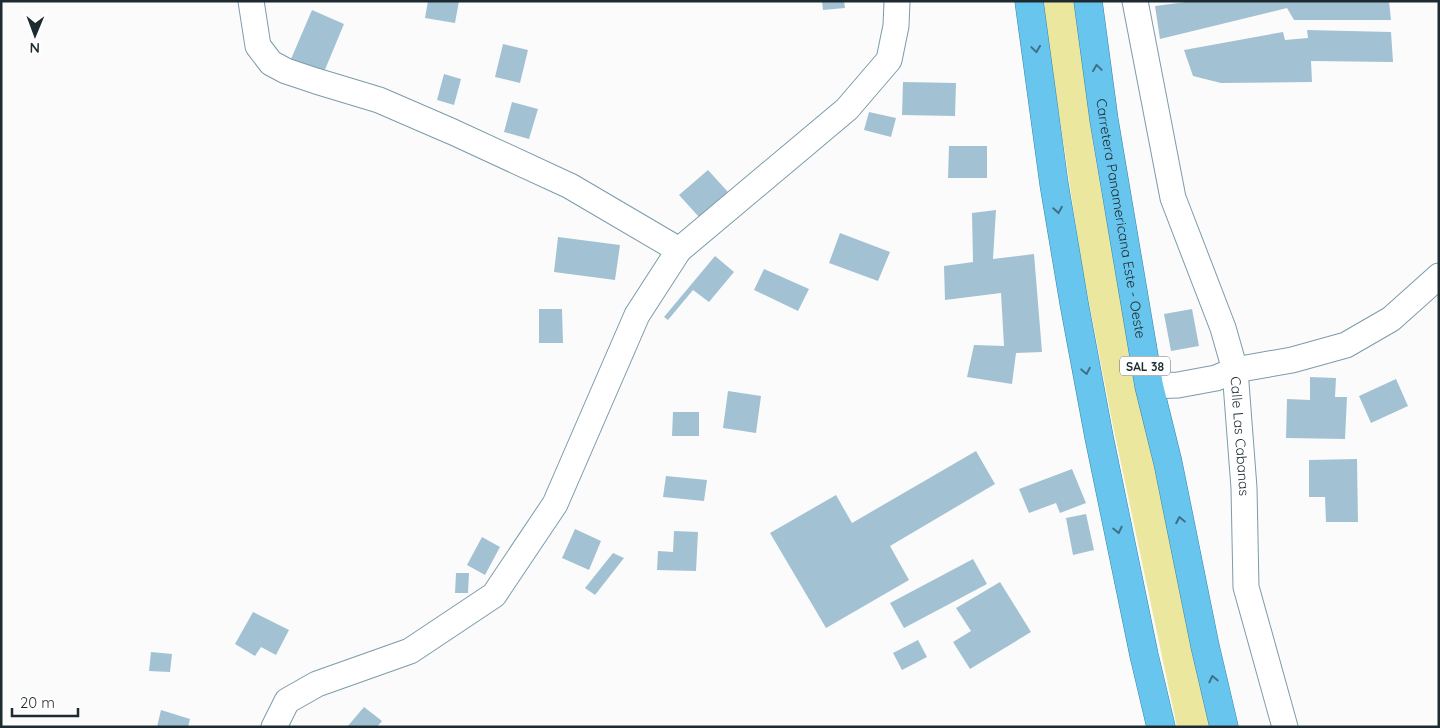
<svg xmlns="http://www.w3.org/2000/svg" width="1440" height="728" font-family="Quicksand,sans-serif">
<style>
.green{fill:#ece79f}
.building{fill:#a2c2d3}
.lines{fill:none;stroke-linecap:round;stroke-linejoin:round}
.minor-casing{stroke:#7c9bab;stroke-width:27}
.trunk-casing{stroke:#3686a8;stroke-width:29}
.minor{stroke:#fff;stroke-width:25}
.trunk{stroke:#68c6ee;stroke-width:28}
.oneway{stroke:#3f7086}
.labels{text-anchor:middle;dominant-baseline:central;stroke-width:5;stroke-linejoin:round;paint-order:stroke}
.shield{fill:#fff;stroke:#616a6e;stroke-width:1}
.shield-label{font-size:12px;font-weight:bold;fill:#1d2a30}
.street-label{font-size:14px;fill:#1d2a30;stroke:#fff}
</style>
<rect width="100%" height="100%" fill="#fbfbfb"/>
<path class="green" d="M1042,1h35c7,51 9,103 18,154 32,192 76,381 116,572h-34l-65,-306 -30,-155z"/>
<path class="building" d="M428,1h31l-4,22 -30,-5z
M822,1h22l1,7 -22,2z
M1194,1h195l2,19h-97l-7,-12 -127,31 -5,-33z
M312,10l32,14 -20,48 -33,-13z
M1307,30l84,2 2,30 -82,-1 1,21 -91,1 -28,-7 -9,-26 99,-18 2,8 23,-2z
M503,44l25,6 -8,33 -25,-6z
M444,74l17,5 -7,26 -17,-5z
M903,82l53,1 -1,33 -53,-1z
M512,102l26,7 -9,30 -25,-7z
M869,112l27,6 -5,19 -27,-7z
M949,146h38v32h-39z
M708,170l20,22 -29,25 -20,-22z
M996,210l-3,49 41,-5 8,98 -26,1 -4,31 -45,-7 7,-32 30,1 -3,-53 -56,7 -1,-34 29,-4 -1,-49z
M840,233l50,19 -12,29 -49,-18z
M558,237l62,8 -5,35 -61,-8z
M715,256l19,16 -25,30 -16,-12 -25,30 -4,-3z
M764,269l45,20 -11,22 -44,-21z
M539,309h23l1,34h-24z
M1192,309l7,37 -28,5 -7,-37z
M1310,377l26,1 -1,19h12l-2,42 -59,-1 1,-39 23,1z
M1396,379l12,27 -37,17 -12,-27z
M728,391l33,5 -5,37 -33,-5z
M673,412h26v24h-27z
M976,451l19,33 -105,62 19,34 -83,48 -56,-95 66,-38 16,28z
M1357,459l1,63h-32l-1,-25h-16v-37z
M1072,469l14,34 -26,10 -4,-10 -27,10 -10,-24z
M666,476l41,4 -3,21 -41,-4z
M1086,514l8,36 -21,5 -7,-37z
M575,529l26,12 -12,29 -27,-12z
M674,531l24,1 -2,39 -39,-1 1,-19 15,1z
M482,537l18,10 -15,28 -18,-10z
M613,553l11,5 -29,37 -10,-7z
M973,559l14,25 -83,44 -14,-25z
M456,573h13l-1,20h-13z
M1000,582l31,50 -61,37 -17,-27 18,-11 -15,-23z
M253,612l36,18 -13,25 -15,-8 -6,9 -20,-12z
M918,640l9,17 -25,13 -9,-17z
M151,652l21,2 -2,18 -21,-1z
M364,707l18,14 -5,6h-30z
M161,710l29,9 -2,8h-31z"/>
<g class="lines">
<defs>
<g id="minor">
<path d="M251,1l7,45 13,17 15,8 30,10 63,19 74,32 117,54 109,64"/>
<path id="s1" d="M1135,1l38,197 50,130 12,42 9,118 2,99 39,140"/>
<path d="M1149,386l29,-1 38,-7 19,-8 57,-10 54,-15 45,-26 48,-43"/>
<path d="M274,727l13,-26 30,-17 93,-33 84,-56 61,-91 82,-189 42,-65 168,-141 42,-49 7,-34 1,-25"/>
</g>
<g id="trunk">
<path d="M1029,1l25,183 20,119 25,134 45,218 17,72"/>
<path id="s2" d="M1088,1l16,119 45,266 19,77 37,183 19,81"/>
</g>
</defs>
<use href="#minor" class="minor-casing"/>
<use href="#trunk" class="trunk-casing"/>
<use href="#minor" class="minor"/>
<use href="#trunk" class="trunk"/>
</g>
<defs><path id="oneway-chevron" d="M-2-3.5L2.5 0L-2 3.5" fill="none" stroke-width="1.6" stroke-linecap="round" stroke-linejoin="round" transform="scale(1.25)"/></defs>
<g class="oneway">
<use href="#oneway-chevron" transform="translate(1036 49) rotate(82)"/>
<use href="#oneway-chevron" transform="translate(1097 68) rotate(-98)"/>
<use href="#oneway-chevron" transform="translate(1058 210) rotate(81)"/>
<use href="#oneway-chevron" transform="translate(1086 371) rotate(79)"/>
<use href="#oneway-chevron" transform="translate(1180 520) rotate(-101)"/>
<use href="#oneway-chevron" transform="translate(1118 530) rotate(78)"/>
<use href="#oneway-chevron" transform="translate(1213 679) rotate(-103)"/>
</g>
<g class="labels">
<rect class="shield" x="1120" y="356.5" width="50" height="19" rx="4"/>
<g class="shield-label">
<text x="1145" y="366">SAL 38</text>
</g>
<g class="street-label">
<text stroke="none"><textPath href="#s2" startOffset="220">Carretera Panamericana Este - Oeste</textPath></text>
<text stroke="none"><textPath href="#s1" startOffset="450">Calle Las Cabanas</textPath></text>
</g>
</g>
<rect width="1440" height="728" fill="none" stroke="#1d2a30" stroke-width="5"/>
<g transform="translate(35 35) rotate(181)" stroke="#ffffff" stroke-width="4" paint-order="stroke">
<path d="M0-4L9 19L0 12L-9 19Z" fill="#1d2a30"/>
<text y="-8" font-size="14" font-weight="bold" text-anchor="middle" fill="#1d2a30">N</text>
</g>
<path d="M12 708v8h66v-8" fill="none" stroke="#1d2a30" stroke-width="2.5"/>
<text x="20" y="708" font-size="15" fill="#1d2a30" stroke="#ffffff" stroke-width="4" paint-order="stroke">20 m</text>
</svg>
